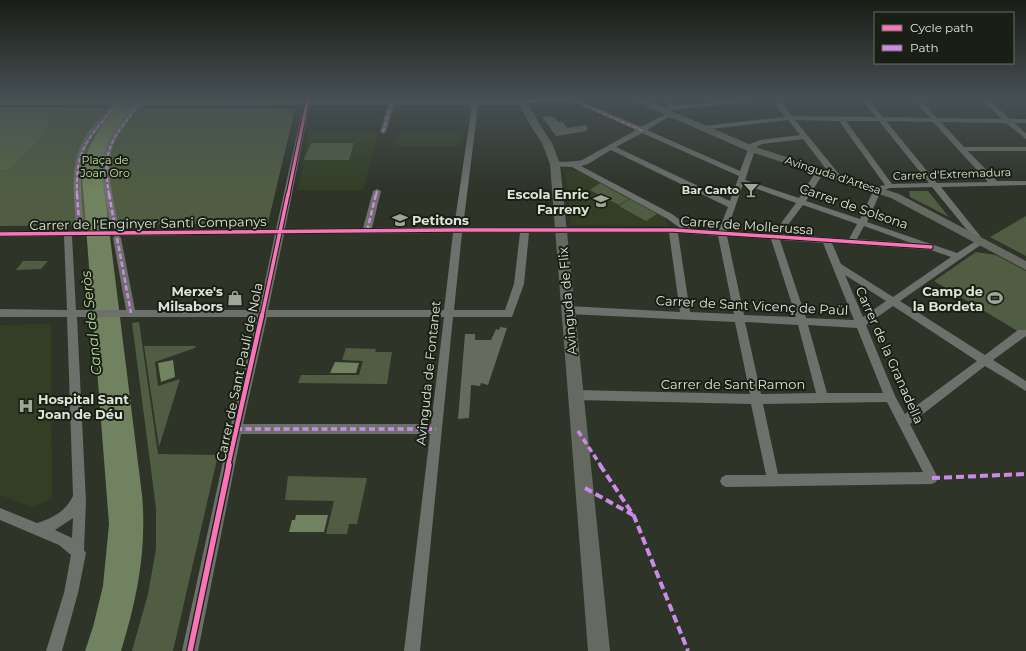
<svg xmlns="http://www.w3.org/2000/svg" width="1026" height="651" font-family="Montserrat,sans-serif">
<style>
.built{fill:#323f24}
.green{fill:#505d43}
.forest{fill:#576647}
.water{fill:#708260}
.building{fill:#656c5f}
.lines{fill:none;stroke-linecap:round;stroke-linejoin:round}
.street{fill:#6d706b;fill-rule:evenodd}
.secondary{fill:#656961;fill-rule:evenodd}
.secondary-bridge{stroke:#656961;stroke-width:10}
.quiet-far3{stroke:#ca8be6;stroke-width:2;stroke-dasharray:4.5 2;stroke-linecap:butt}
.quiet-far2{stroke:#ca8be6;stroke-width:2.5;stroke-dasharray:5.5 2.5;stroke-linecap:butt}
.quiet-far1{stroke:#ca8be6;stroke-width:3.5;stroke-dasharray:6 3.5;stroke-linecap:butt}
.quiet{stroke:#ca8be6;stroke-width:4;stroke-dasharray:8 4;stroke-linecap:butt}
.cycleway-far3-casing{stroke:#191f14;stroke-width:5}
.cycleway-far2-casing{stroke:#191f14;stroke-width:5.5}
.cycleway-far1-casing{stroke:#191f14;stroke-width:7}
.cycleway-casing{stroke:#191f14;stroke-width:8}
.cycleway-far3{stroke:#fb73b8;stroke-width:3}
.cycleway-far2{stroke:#fb73b8;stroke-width:3.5}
.cycleway-far1{stroke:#fb73b8;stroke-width:4.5}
.cycleway{stroke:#fb73b8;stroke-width:5.5}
.labels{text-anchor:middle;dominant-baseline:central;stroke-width:4;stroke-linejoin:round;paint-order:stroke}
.far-park-label{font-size:11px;fill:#c2e1a5;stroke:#191f14}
.far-street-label{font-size:11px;fill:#dde5d6;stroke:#191f14}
.far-poi-label{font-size:11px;font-weight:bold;fill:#dde5d6;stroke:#191f14;text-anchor:end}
.poi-label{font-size:13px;font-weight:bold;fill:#dde5d6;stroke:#191f14;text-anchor:end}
.street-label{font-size:13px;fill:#dde5d6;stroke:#191f14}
.water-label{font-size:14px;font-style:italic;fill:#bbda9e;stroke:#191f14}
</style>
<rect width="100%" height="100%" fill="#2e3428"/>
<path class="built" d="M308,133h71l-16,57h-66l4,-16 4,-8h-3z
M398,133h63l-2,13h-65z
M565,171h14l86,46 2,9 -96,-1z
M51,324l1,175 -20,8 -32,-12v-170z"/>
<path class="green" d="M0,107c98,0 197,1 295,2l-27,114 -268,3z
M311,143h43l-5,17h-45z
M600,183l29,16 -10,6 -29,-15z
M909,191h19l21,26 -39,-20z
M630,199l27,15 -11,7 -27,-15z
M1026,216v40l-36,-19z
M976,252l20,3 30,16v65l-92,-55z
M23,261h25l-7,8 -25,1z
M139,322l19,132 60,1 -45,196h-41l16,-57 8,-45v-41l-24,-185z
M144,346h52l-1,2 -40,14 3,24 22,-7 -21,68z
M346,348l30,1 -1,3h17l-5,32 -89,-1 3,-8h58l4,-14 -21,-1z
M288,476l79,2 -10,46h-8l-2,10h-21l8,-33 -49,-1z"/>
<path class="forest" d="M0,107h57l-13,28 -36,34h-8z"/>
<path class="water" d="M123,98h17c-18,24 -37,43 -38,74l40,323c5,55 -5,104 -21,156h-36l8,-24 10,-41 6,-62 -27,-348c3,-33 22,-53 41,-78z
M173,360l2,17 -14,5 -3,-19z
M335,362l24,1 -3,10h-26z
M296,515h32l-4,17h-35l3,-12h3z"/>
<path class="building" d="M551,116l4,2 3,4h5l4,6 20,-3v6l-31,5 -14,-19z
M500,327l7,1 -19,57 -7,-2 -1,3 -9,-1 -2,33 -11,1 7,-85h10v6h16l5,-11 3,1z"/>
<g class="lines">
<path class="street" d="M140,98h6c-10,14 -23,28 -31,43 -12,26 -1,59 4,86l-4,3 -4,-3c-5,-26 -15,-59 -3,-85 7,-16 22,-30 32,-44z
M305,98h6l-26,131 78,-1 10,-37 4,-2 4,2 -9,37 82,-1 19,-129h6l-16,129 217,1 -14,-10 -94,-51 -20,-1 -1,-2c6,-4 23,-1 31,-4l54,-30 -67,-30v-2h4l68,29 27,-14h4v2l-25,15 93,41 10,-27 10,-4 40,-5 -12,-15 -85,10 -3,-2 3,-2 82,-9 -13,-17 -101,10 -3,-2 -5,-10h6l4,8 82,-8h22l15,18 84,1 -14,-17h-29l-3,-2h182v2l-2,1h-20l20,18h16v4h-12l12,10v6l-20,-16 -65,-1 23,25h62v4h-58l29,30h29v4l-85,2 44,55 -85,59 85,54 33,-25h8v6l-33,24 33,21v10l-41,-25 -75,58 28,54 -2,4 -4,2 -206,3 -4,-2 -2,-4 2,-4 4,-2h40l-15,-71 -175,-4 -4,-2 -2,-3 2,-3 4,-2 174,4 -15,-72 -167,-8 -5,-4 5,-4 112,6 -11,-79h-140l-5,51 -12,33h-59l-33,334h-16l26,-217h-189l-43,217h-16l48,-222 27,-112h-180l9,185 -2,48 2,3 -8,40 -16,58h-16l18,-58 7,-38 -12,-10 -59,-25v-12l37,15c16,-5 29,-12 36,-27l-6,-179h-67v-8l67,1 -3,-74 -64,1v-6h76c-1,-34 -9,-67 11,-97 8,-12 19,-22 28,-33l2,-1 3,2c-8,12 -19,22 -27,34 -19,29 -10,63 -9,95l192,-2zM869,100h45l16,18 -47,-1zM921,100l61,1 20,18 -65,-1zM795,120l44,1 46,64 -10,2 -15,32 -54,-18 18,-29 -1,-2h-6l-18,28 -54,-18 11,-33 6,-3 41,-5 30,39h6v-4zM846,121h33l50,62 -37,1zM886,121l47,1 55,60 -51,1zM642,133l97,43 -9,25 -114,-54zM611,150l117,57 -9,23 -27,-1 -20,-15 -91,-48 7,-2zM743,184l53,19 -23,31 -46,-3zM932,187l44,54 -19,12 -90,-31 14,-31 9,-3zM803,205l54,19 -8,15 -68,-5zM864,226l47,17 -54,-4zM453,233l-9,77h-176l16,-76zM462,233h58l-6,51 -9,26h-51zM678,233l40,3 16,78 -44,-2zM275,234l-16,76h-124l-14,-72 -2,-2zM72,236h43l-2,2 13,72h-50zM727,236l44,3 25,78 -52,-2zM780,240l43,3 31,77 -48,-2zM832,243l99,7 20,7 -58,40 -52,-33zM845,275l41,26 -23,16zM893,306l84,55 -72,53 -10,-18 -29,-71zM267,317h177l-13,107h-188zM745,322l53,3 18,68 -55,1zM808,325l49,3 26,65h-56zM887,402l36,70 -145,2 -15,-70zM73,518l-1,20 -17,-8z
M390,98h6l-10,34 -3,2 -3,-2z"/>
<path class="secondary" d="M517,98h8l1,2 58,-2 -4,3 -51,4 11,20 12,18 8,21 50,487h-22l-38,-487 -8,-21 -12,-18 -10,-20h-377l-5,-3 5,-3 363,1h12z
M630,98h11l115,49 143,47 127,67v9l-135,-72 -143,-47 -117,-51z
M0,99h119l5,3 -5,3h-119z"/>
<path class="secondary-bridge" d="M119,102h24"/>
<path class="quiet-far3" d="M573,100l70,31
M383,132l10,-34
M77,195c-2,-52 13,-54 40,-93
M109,195c-8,-52 6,-57 34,-97
M376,195l1,-4"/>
<path class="quiet-far2" d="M77,194l3,40
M109,194l6,33
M367,231l9,-37
M117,238l14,75"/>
<path class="quiet-far1" d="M236,429h200
M578,431l23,35"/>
<path class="quiet" d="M600,465l34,51 54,135
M932,478l94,-4
M585,488l48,27"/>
<defs>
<path id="cycleway-far3" d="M524,102l56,-4
M288,195l20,-97"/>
<path id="cycleway-far2" d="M0,234l454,-4h219l258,17
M262,316l26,-122"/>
<path id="cycleway-far1" d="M228,466l34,-151"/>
<path id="cycleway" d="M190,651l39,-186"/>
</defs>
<use href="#cycleway-far3" class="cycleway-far3-casing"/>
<use href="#cycleway-far2" class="cycleway-far2-casing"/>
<use href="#cycleway-far1" class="cycleway-far1-casing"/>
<use href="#cycleway" class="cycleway-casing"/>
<use href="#cycleway-far3" class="cycleway-far3"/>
<use href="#cycleway-far2" class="cycleway-far2"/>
<use href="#cycleway-far1" class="cycleway-far1"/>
<use href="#cycleway" class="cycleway"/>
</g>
<linearGradient id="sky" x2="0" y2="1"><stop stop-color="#191d16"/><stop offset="0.52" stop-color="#465053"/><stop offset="1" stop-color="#465053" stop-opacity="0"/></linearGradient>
<rect width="1026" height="189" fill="url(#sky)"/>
<defs>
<symbol id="bar-bare" viewBox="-9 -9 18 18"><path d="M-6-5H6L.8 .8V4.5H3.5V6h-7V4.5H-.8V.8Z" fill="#a0a799" stroke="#191f14" stroke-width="2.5" paint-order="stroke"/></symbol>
<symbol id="school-bare" viewBox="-9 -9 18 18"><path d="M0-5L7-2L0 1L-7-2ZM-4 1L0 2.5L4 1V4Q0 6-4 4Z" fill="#a0a799" stroke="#191f14" stroke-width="2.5" paint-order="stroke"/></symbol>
<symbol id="shop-bare" viewBox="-9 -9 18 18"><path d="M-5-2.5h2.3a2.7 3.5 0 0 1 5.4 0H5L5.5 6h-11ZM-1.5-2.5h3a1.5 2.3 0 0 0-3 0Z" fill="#a0a799" stroke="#191f14" stroke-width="2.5" paint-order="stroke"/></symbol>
<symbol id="stadium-bare" viewBox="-9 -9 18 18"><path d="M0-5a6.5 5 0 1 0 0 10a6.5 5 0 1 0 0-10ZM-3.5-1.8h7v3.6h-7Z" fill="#a0a799" stroke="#191f14" stroke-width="2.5" paint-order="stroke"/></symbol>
<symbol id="hospital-bare" viewBox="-9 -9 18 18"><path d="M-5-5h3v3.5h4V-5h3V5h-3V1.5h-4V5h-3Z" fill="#a0a799" stroke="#191f14" stroke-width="2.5" paint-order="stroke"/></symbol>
</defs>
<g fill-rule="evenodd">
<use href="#bar-bare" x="740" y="179" width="22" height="22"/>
<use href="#school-bare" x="590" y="190" width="22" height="22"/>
<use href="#school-bare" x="389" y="209" width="22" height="22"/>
<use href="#shop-bare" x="224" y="287" width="22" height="22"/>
<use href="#stadium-bare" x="984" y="287" width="22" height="22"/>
<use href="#hospital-bare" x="15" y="395" width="22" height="22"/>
</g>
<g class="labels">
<g class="far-park-label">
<text x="105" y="160">Plaça de<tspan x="105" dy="13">Joan Oro</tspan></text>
</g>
<g class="far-street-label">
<text transform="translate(952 174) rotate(-2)">Carrer d'Extremadura</text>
<text transform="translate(833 175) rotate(18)">Avinguda d'Artesa</text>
</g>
<g class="far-poi-label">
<text x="739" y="190">Bar Canto</text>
</g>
<g class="poi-label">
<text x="589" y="194">Escola Enric<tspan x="589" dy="15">Farreny</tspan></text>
<text x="412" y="220" text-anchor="start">Petitons</text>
<text x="223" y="291">Merxe's<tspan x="223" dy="15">Milsabors</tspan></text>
<text x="983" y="291">Camp de<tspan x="983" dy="15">la Bordeta</tspan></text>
<text x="38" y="399" text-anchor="start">Hospital Sant<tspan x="38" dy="15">Joan de Déu</tspan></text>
</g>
<g class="street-label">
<text transform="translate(854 206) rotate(19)">Carrer de Solsona</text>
<text transform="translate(148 223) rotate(-1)">Carrer de l'Enginyer Santi Companys</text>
<text transform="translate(747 225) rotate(4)">Carrer de Mollerussa</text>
<text transform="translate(567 301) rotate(-95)">Avinguda de Flix</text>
<text transform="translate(752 305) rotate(3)">Carrer de Sant Vicenç de Paül</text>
<text transform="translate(890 355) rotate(66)">Carrer de la Granadella</text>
<text transform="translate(239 372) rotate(-78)">Carrer de Sant Paulí de Nola</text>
<text transform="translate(428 373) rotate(-84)">Avinguda de Fontanet</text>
<text x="733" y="384">Carrer de Sant Ramon</text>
</g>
<g class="water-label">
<text transform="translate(91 323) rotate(-96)">Canal de Seròs</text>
</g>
</g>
<rect x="874" y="12" width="140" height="52" fill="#191f14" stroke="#676e62"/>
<rect x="882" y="25" width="20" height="6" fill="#fb73b8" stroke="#676e62"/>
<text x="910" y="32" font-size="12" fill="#dde5d6">Cycle path</text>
<rect x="882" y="45" width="20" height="6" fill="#ca8be6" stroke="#676e62"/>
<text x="910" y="52" font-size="12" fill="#dde5d6">Path</text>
</svg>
